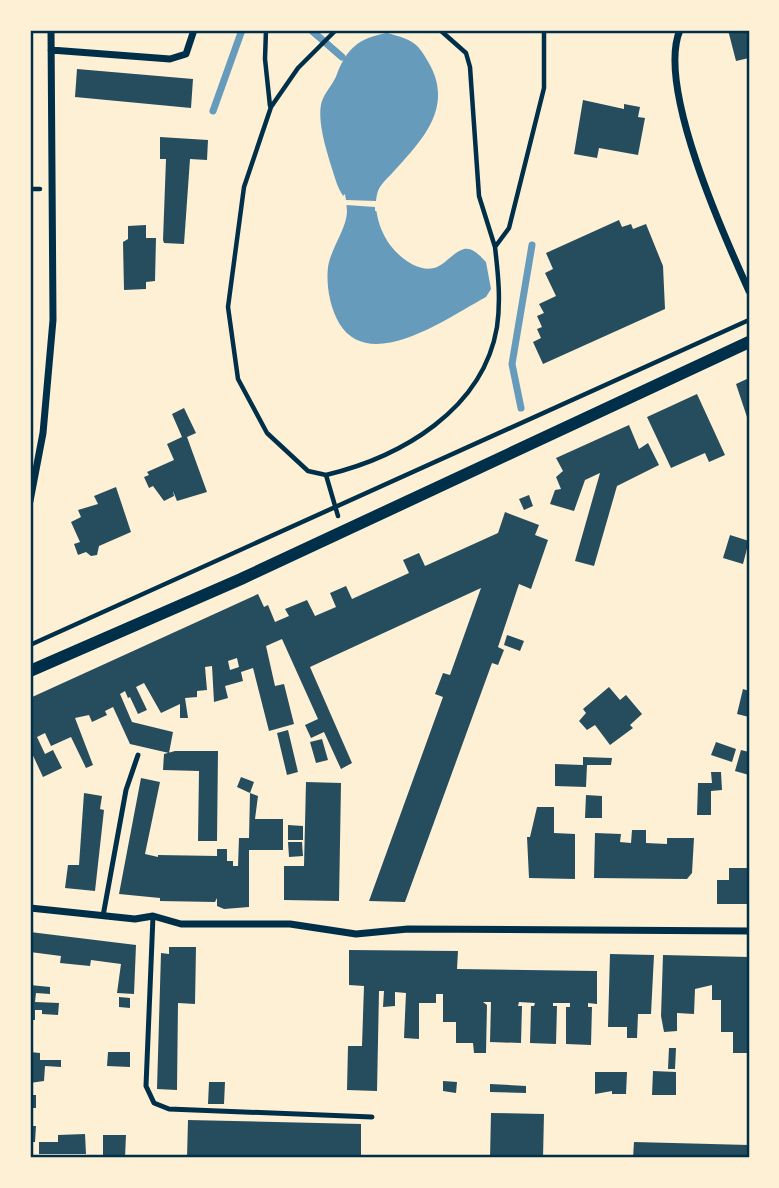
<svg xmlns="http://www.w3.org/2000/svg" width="779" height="1188" font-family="'Source Serif 4',serif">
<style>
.water{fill:#669bbc}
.pier{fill:#fdf0d5}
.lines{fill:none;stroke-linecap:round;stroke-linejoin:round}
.stream{stroke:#669bbc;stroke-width:7}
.building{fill:#264d5e;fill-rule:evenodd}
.path{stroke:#003049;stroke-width:4.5}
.service{stroke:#003049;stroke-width:5}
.minor{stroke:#003049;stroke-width:7}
.tertiary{stroke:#003049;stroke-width:12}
.neatline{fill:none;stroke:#003049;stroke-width:2.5}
</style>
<rect width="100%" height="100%" fill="#fdf0d5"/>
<path class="water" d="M387,33c26,7 31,9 44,34 21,42 -9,73 -36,103 -5,6 -14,13 -17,21 -5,14 0,33 7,46 8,16 33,38 52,30 9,-4 17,-15 27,-18 9,-2 17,8 22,13l5,27 -5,8c-36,19 -116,78 -147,26 -9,-16 -13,-37 -11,-56 3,-19 18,-37 19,-55 0,-15 -5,-15 -10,-28 -6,-20 -22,-62 -15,-83 3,-9 12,-18 15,-27 10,-26 22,-36 50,-41z"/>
<path class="pier" d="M345,194l1,6 30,1 5,-3 -1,14 -5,-1v-4l-29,-2 -3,5 -2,-12z"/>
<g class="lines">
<path class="stream" d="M311,30l31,27
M213,111l29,-81
M521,408l-9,-44 20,-119"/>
</g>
<path class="building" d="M728,30h21v28l-13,3z
M77,69l116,10 -2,29 -116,-11z
M583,100l41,9v-5l16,3 -2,10 7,1 -7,37 -39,-7 -2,10 -23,-4z
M160,137l48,3 -1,20 -17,-1 -6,85 -20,-1 -1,-3 3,-81h-6z
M619,220l3,7 9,-3 2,5 13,-5 17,42 2,43 -122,55 -10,-22 8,-4 -4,-9 5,-2 -5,-11 7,-3 -5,-9 17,-8 -11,-23 8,-4 -7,-16z
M146,225v13h10l-1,43 -9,1v7l-22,1 -1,-48 5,-3v-13z
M749,378v45l-13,-39z
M697,394l28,61 -16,7 -4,-9 -34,15 -24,-51z
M184,408l12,25 -9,4 20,55 -30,9 -4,-10 1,5 -10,5 -11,-15 -4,2 -5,-11 5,-2 -2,-3 27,-12 -7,-16 15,-7 -10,-23z
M629,425l10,24 9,-6 11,22 -42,21 -23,80 -19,-5 25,-88 -15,7 -11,31 -24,-7 5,-14 6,-1 -5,-12 7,-6 -7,-13z
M116,487l15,45 -32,14 -2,9 -6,1 -5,-4 -8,3 -4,-11 6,-2 -9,-20 10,-5 -3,-7 20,-6 -4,-8z
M529,495l4,11 -9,4 -5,-11z
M505,512l34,13 -4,10 13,5 -17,49 -12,-5 -21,63 6,3 -6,15 -6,-2 -87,239 -36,-1 74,-204 -8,-3 8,-21 7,2 31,-87 -171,79 42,96 -11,6 -17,-37 -13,6 -6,-13 13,-6 -36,-80 -16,7 9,40 9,-2 10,40 -25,7 -16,-63 -12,4 2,9 -18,5 3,12 -14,4 -2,-36 -7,1 2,23 -10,1v6l-12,1 3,20h-8v-14l-19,9 -17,-30 -8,4 11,23 -9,4 -8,-17 -2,1 -3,-7 -5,3 12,28 41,10 -4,21 -39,-9 -17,-37 -8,4 2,4 -15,7 -3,-7 -14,3 18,47 -7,3 -15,-31 -20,9 -6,-13 -8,4 8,17 8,-4 9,18 -19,9 -13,-28v-51l228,-104 6,13 4,-2 7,17 14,-6 -4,-7 22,-9 8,16 21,-9 -6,-14 16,-7 6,13 57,-26 -6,-13 16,-7 6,13 73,-33zM237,658l2,9 -9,3 -2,-9z
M730,535l19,6 -6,23 -20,-6z
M507,635l17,6 -4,10 -16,-6z
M609,687l11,13 6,-5 16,19 -12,11 3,3 -23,17 -15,-20 -8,5 -8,-9 7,-8 -3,-4z
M743,689l6,2v26l-12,-3z
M288,730l10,42 -11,3 -10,-42z
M322,739l6,21 -12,3 -6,-21z
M716,742l20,7 -4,13 -21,-7z
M741,750l8,2v23l-14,-4z
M175,751h43l-1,90h-19l1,-70 -36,-1 1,-16z
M583,757l29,1 -1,7h-24l-1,22 -31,-1v-22l28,1z
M711,772h10l1,18 -11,1v24h-14l1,-32h14z
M241,777l13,5 -4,11 -13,-6z
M141,778l19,4 -15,72 13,3v-2l59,1v-7h10v12h6v5h5l1,-28h10l1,-45 8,3 -3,23h28v31h-34v57l-25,2 -7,-3v-8l-2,4 -55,-1v-3l-41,-4z
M306,782l35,1 -2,118 -55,-1v-34h20z
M84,793l18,3 -2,13 4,1 -9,81 -30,-3 3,-23h11z
M586,795l16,1v22h-17z
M537,807h17v26l21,1v45l-46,-1 -2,-41h3z
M288,825l15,1v14h-15z
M632,830h14v13l21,1v-6h27l-2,35 -5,6 -93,-1 1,-45 26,1 -1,8 11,1z
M288,842h14l1,14 -14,1z
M729,868h20v36h-32v-24h12z
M30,932l106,13 -2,49 -17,-1 4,-29 -30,-4 -1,6 -30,-3 1,-7 -31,-4z
M169,947h27l-1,57 -17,-1 -1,87 -20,-1 4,-136 8,1z
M349,950l109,1 -1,18 140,2v33l-9,-1v4h4l-1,38 -25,-1v-37h4v-4h-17v3h4l-1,38 -26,-1 1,-37h3l1,-3 -16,-1 -1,4h4l-1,37 -31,-1 1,-40h-8l4,3 -1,48h-12l-1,-10h-17v-21h-13v-28h-7v9h-17v36l-15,-1 2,-45 -11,-1v14l-12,1 1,-16h-5l-2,100 -30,-1 1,-44h14l2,-60 -15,-1z
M610,954l44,1 -3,59h-13l-1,24h-10v-11h-19z
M663,955l86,2 -2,96h-14v-21h-12v-32h-9v-15l-17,4 -1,25 -17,-1v18l-13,1 -3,-16z
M30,985l20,2v7l-14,-1 -1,9 24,1 -1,12 -16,-1v-4h-7v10h-5z
M119,997l11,1v10l-11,-1z
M669,1048h7l-1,21h-7z
M30,1052l10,1v7h21v7l-16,-1 -1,15 -14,2z
M108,1052h22v15l-23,-1z
M653,1071l23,1v23h-24z
M595,1072h32l-1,22h-14v-3l-17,3z
M443,1081l14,1 -1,11 -13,-2z
M209,1082h16l-1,22h-16z
M490,1084l36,2v7l-36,-1z
M30,1095h6v13h-6z
M491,1113l53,1 -1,44h-53z
M188,1120l173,4v34h-174z
M30,1126h6l-1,16h-5z
M85,1134l1,20h-47v-12h19v-7z
M103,1135h23l-1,23h-22z
M634,1142l115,3v13h-116z"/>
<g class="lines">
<path class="path" d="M266,30l-1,29 5,47
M440,30l26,23 4,14 9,129 16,51
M30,189h10
M326,475l-18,-4 -41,-38 -29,-54 -10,-72 16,-120 27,-80 27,-39 38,-38
M338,516l-12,-41c75,-18 157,-65 171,-148 4,-27 1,-54 -2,-80l14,-19 35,-140v-58
M30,645l719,-325"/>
<path class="service" d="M103,916l23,-126 12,-35
M153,916l-7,170 8,17 15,6 203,8"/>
<path class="minor" d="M680,30c-24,56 44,206 69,261
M51,50l119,9 16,-5 8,-24
M30,501l13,-68 10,-113 -2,-290
M30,908l105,11 18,-3 28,8h109l66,10 52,-5 341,2"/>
<path class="tertiary" d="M30,671l211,-92 508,-237"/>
</g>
<rect width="779" height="1188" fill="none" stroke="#fdf0d5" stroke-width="63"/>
<rect x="32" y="32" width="716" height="1124" class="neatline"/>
</svg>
